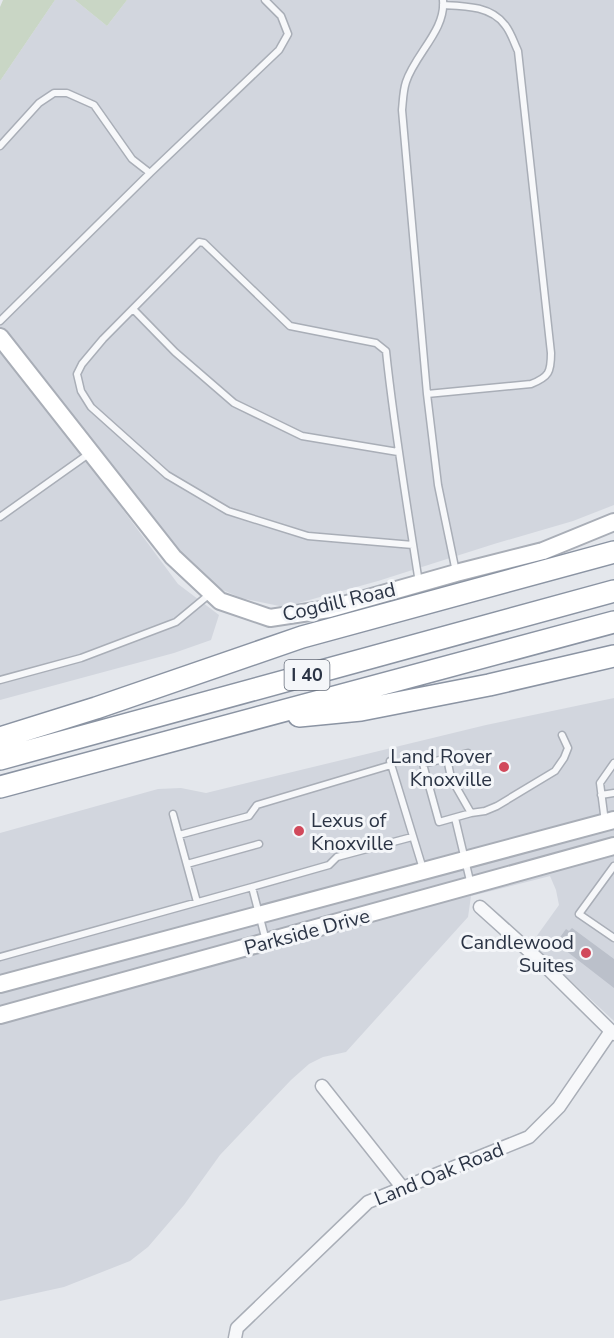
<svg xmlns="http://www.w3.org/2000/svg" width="614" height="1338" font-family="'Nunito Sans',sans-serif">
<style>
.built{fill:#d2d6de}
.green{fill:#c9d6c5}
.building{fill:#bbc0ca}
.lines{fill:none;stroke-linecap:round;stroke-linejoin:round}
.lane-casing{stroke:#a9aeb7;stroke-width:9}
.street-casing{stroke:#a9aeb7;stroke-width:15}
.secondary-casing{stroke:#a9aeb7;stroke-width:20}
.highway-casing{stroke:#8b94a3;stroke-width:24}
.lane{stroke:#f7f8fa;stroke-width:6}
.street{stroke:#f7f8fa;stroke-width:12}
.secondary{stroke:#fff;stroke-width:16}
.highway{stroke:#fff;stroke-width:21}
.poi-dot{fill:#d1495b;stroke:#f4f6f9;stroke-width:2}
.labels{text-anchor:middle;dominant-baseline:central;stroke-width:6;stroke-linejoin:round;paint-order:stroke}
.shield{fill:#f4f6f9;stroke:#676e7b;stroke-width:1.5}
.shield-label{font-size:18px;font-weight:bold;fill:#2b3445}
.street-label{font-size:20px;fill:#2b3445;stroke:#f4f6f9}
.poi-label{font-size:20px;fill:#2b3445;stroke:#f4f6f9;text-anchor:end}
</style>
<rect width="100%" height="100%" fill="#e4e7ec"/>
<path class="built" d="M55,0h20l32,26 20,-26h487v505l-41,16 -79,23 -116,37 -94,26 -43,-9 -25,-11 -22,-18 -147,-179 -47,-61v-248z
M0,349l72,92 106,143 41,31 -8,25 -37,13 -174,47z
M614,698v323l-83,-77 28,-39 -3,-15 -6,-14 -79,20 -3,21 -122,135 -23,5 -14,7 -18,16 -71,75 -36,50 -36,42 -18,14 -66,26 -64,14v-468l158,-44 23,-1 25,5 280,-68z"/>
<path class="green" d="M3,0h52l-55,81v-74z
M75,0h52l-20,26z"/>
<path class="building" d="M572,928l42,31v29l-58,-45 10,-14 3,2z"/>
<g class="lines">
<defs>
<path id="lane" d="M443,5c22,1 48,1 62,20 6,7 9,18 13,26l33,302c0,19 -2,24 -20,31l-104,10 11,91 18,87
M0,146l39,-43 15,-10h13l27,12 38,54 18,14 -150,148
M150,173l129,-123 9,-16 -7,-18 -16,-16
M133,309l42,43 59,51 68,33 96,16
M427,394l-25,-284c1,-9 1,-19 4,-28 9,-28 40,-52 37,-82
M0,517l90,-64
M413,545l-105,-9 -80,-25 -61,-36 -76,-68 -10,-16 -4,-17 5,-10 21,-25 96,-97 5,1 86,83 86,17 10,8c8,77 21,154 33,232
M0,680l81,-22 95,-36 35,-29
M468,753l-45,11 16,58 32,-9 14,-2 12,-5 58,-35 9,-13 4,-10 -6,-13
M447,758l4,20 20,35
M390,761l33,108
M601,795l13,-2
M173,814l24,88
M455,818l16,67
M605,822l-5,-39 14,-20
M179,835l70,-19 8,-11 134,-40
M187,864l72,-20
M614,866l-35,48 35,24
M252,887l77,-22 8,-8 75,-20
M0,957l252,-70 14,54"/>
<path id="street" d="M480,907l59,53 75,74
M322,1086l80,101
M235,1338l2,-10 131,-126 161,-65 30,-30 52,-76"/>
<path id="secondary" d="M0,337l173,220 47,44 50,17 59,-9 127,-36 87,-22 71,-29
M0,984l614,-164
M0,1015l614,-169"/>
<path id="highway" d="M299,716l62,-6 128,-25 125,-29
M0,738l96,-30 206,-71 312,-85
M0,759l614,-168
M0,787l614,-165"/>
</defs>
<use href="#lane" class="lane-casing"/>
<use href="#street" class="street-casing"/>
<use href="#secondary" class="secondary-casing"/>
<use href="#highway" class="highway-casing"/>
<use href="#lane" class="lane"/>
<use href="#street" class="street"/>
<use href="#secondary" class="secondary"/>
<use href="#highway" class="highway"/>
</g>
<g class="poi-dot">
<circle cx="504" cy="767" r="6"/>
<circle cx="299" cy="831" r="6"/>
<circle cx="586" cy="953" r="6"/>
</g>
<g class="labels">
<rect class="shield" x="284.5" y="660" width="45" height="30" rx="4.5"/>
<g class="shield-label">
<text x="307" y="675">I 40</text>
</g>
<g class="street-label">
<text transform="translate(339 602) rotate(-13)">Cogdill Road</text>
<text transform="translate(307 932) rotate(-15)">Parkside Drive</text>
<text transform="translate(439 1174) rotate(-22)">Land Oak Road</text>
</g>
<g class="poi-label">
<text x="492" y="756">Land Rover<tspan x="492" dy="23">Knoxville</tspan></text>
<text x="311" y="820" text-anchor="start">Lexus of<tspan x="311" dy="23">Knoxville</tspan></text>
<text x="574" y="942">Candlewood<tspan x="574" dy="23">Suites</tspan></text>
</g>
</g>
</svg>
